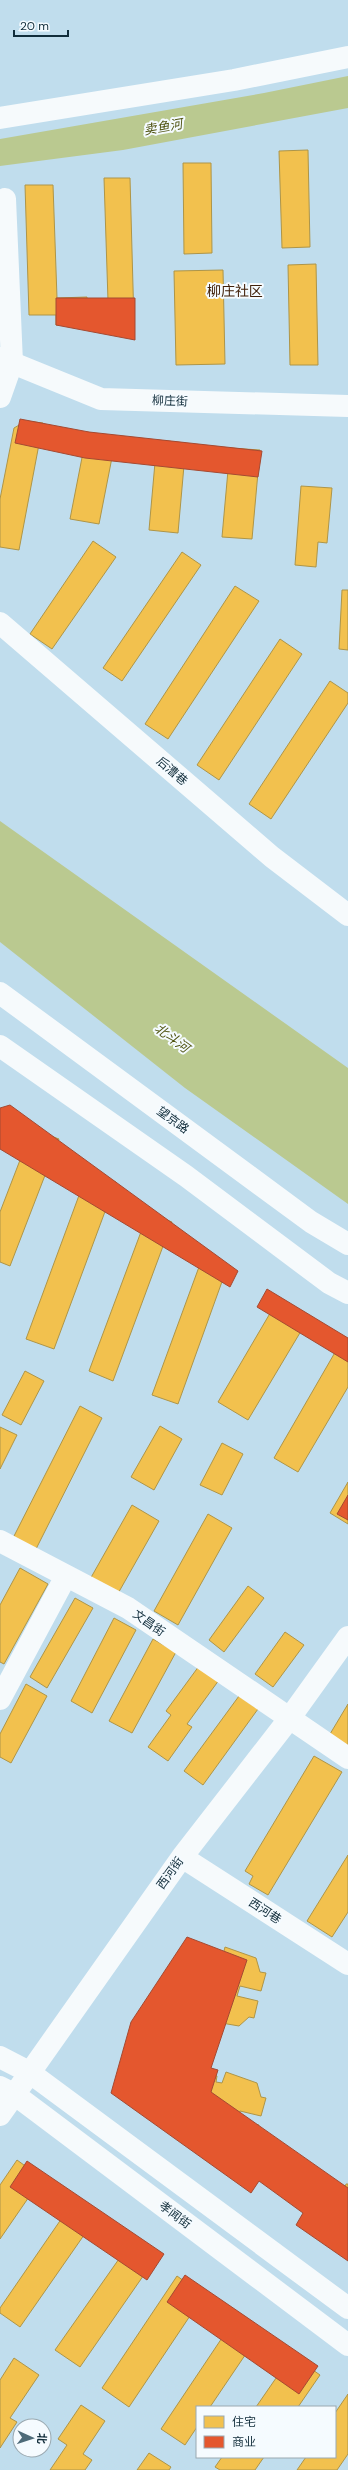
<svg xmlns="http://www.w3.org/2000/svg" width="348" height="2470" font-family="'DM Sans','Noto Sans SC',sans-serif">
<style>
.water{fill:#bac990}
.homes{fill:#f2c14e;stroke:#ae9548}
.shops{fill:#e4572e;stroke:#a54a32}
.lines{fill:none;stroke-linecap:round;stroke-linejoin:round}
.minor{stroke:#f6fafc;stroke-width:22}
.major{stroke:#f6fafc;stroke-width:22}
.labels{text-anchor:middle;dominant-baseline:central;stroke-width:4;stroke-linejoin:round;paint-order:stroke}
.street-label{font-size:12px;fill:#112d3b;stroke:#f5fbff}
.water-label{font-size:13px;font-style:italic;fill:#4f5311;stroke:#f5fbff}
.quarter-label{font-size:14px;fill:#402009;stroke:#f5fbff}
</style>
<rect width="100%" height="100%" fill="#c0dded"/>
<path class="water" d="M348,76v32l-225,42 -123,16v-27l264,-46z
M0,821l348,247v136l-163,-116 -185,-146z"/>
<path class="homes" d="M308,150l2,97 -28,1 -3,-97z
M183,163h28l1,90 -28,1z
M104,178h26l4,145 -78,2v-10h-27l-4,-130h28l4,113 30,-1v5l21,-1z
M316,264l2,101h-28l-2,-100z
M223,270l2,94 -49,1 -2,-94z
M26,421l17,2 -24,127 -19,-3v-48l14,-71z
M87,432l29,5 -17,87 -29,-5z
M157,440l29,3 -8,90 -29,-3z
M230,448l30,2 -8,89 -30,-2z
M301,486l31,2 -5,55 -9,-1 -2,25 -21,-2z
M93,541l23,16 -64,92 -22,-15z
M182,552l19,13 -79,116 -19,-13z
M235,586l24,15 -91,138 -23,-15z
M342,590h6v60l-9,-1z
M280,639l22,15 -83,126 -22,-15z
M330,681l18,12v10l-77,116 -22,-15z
M32,1129l27,10 -49,127 -10,-4v-50z
M88,1171l28,11 -62,167 -28,-10z
M148,1213l24,9 -59,159 -24,-10z
M203,1256l25,9 -50,139 -26,-9z
M279,1298l31,18 -62,104 -30,-18z
M341,1342l7,4v41l-50,85 -24,-14z
M25,1371l19,10 -23,44 -19,-10z
M80,1406l22,12 -67,133 -23,-11z
M160,1426l22,13 -28,51 -23,-13z
M0,1427l17,8 -17,34z
M222,1443l21,11 -21,41 -22,-10z
M348,1482v42l-18,-11z
M132,1505l27,16 -43,76 -27,-16z
M208,1514l24,14 -54,97 -24,-14z
M20,1568l28,16 -44,80 -4,-2v-57z
M248,1586l16,12 -40,54 -15,-12z
M75,1598l18,10 -46,80 -17,-11z
M114,1618l22,12 -44,83 -21,-12z
M285,1632l19,13 -31,42 -18,-13z
M153,1639l23,13 -44,81 -23,-12z
M199,1666l20,14 -32,44 5,3 -24,34 -20,-14 23,-32 -5,-4z
M26,1684l21,12 -36,67 -11,-6v-23z
M239,1696l19,13 -55,76 -19,-14z
M348,1704v47l-21,-12z
M314,1756l28,16 -74,123 -19,-11 4,-8 -8,-5z
M348,1855v57l-16,25 -25,-16z
M190,1945l27,7 -2,5 7,2 3,-12 31,11 4,14 6,1 -5,18 -21,-5 -3,10 21,5 -4,17 -5,-1 -10,9 -35,-6 3,-13 -6,-1 -1,6 -28,-8z
M191,2070l26,6 -1,6 6,1 4,-11 31,11 4,14 5,1 -5,18 -21,-5 -3,9 22,5 -5,18 -5,-1 -10,9 -35,-6 4,-13 -6,-1 -2,5 -27,-7z
M17,2160l25,18 -42,61v-54z
M346,2184h2v65l-20,-6z
M75,2199l23,16 -78,112 -20,-14v-5z
M133,2239l24,17 -77,111 -25,-17z
M177,2276l27,19 -75,112 -27,-19z
M236,2317l24,16 -50,74h-13v20l-12,18 -24,-16z
M292,2355l28,20 -22,32h-42z
M14,2358l25,17 -29,43 7,4 -17,26v-68z
M348,2394v60l-11,16h-40l9,-13h29v-44z
M81,2405l24,16 -22,33 9,6 -7,10h-35l17,-25 -9,-6z
M149,2453l22,14 -2,3h-32z
M222,2457h42l-9,13h-35l-5,-3z"/>
<path class="shops" d="M56,298h79v42l-79,-15z
M20,419l69,13 173,19 -4,26 -173,-19 -70,-15z
M10,1105l228,166 -8,16 -230,-138v-41z
M267,1289l81,49v24l-91,-55z
M348,1495v25l-11,-6z
M187,1937l60,23 -36,108 7,2 -7,22 137,96v73l-52,-36 7,-12 -44,-32 -8,12 -140,-100 20,-71z
M27,2161l137,93 -17,26 -137,-93z
M185,2275l133,91 -19,28 -132,-92z"/>
<g class="lines">
<path class="minor" d="M0,118l234,-38 114,-23
M0,397l12,-34 -7,-164
M0,623l272,234 76,58
M0,1541l128,67 220,150
M0,1699l66,-123
M182,1857l166,107
M0,2057l29,15 319,236
M0,2087l14,7 334,251
M0,2115l182,-258 107,-138 59,-82"/>
<path class="major" d="M0,358l101,41 247,7
M0,993l311,229 37,22
M0,1046l186,130 143,107 19,10"/>
</g>
<g class="labels">
<g class="street-label">
<text transform="translate(170 401) rotate(2)">柳庄街</text>
<text transform="translate(172 771) rotate(41)">后漕巷</text>
<text transform="translate(173 1120) rotate(36)">望京路</text>
<text transform="translate(149 1623) rotate(35)">文昌街</text>
<text transform="translate(170 1873) rotate(-54)">西河街</text>
<text transform="translate(265 1911) rotate(33)">西河巷</text>
<text transform="translate(175 2215) rotate(37)">孝闻街</text>
</g>
<g class="water-label">
<text transform="translate(163 127) rotate(-10)">卖鱼河</text>
<text transform="translate(172 1038) rotate(36)">北斗河</text>
</g>
<g class="quarter-label">
<text x="235" y="291">柳庄社区</text>
</g>
</g>
<rect x="196" y="2406" width="140" height="52" fill="#f5fbff" stroke="#9aa9b1"/>
<rect x="204" y="2416" width="20" height="12" fill="#f2c14e" stroke="#9aa9b1"/>
<text x="232" y="2426" font-size="12" fill="#112d3b">住宅</text>
<rect x="204" y="2436" width="20" height="12" fill="#e4572e" stroke="#9aa9b1"/>
<text x="232" y="2446" font-size="12" fill="#112d3b">商业</text>
<g transform="translate(32 2438) rotate(93)"><circle r="19" fill="#f5fbff" stroke="#9aa9b1"/>
<path d="M0-3L7 15L0 10L-7 15Z" fill="#4e6b79"/>
<text y="-6" font-size="11" font-weight="bold" text-anchor="middle" fill="#112d3b">北</text>
</g>
<path d="M14 30v6h54v-6" fill="none" stroke="#112d3b" stroke-width="2"/>
<text x="20" y="30" font-size="12" fill="#112d3b" stroke="#f5fbff" stroke-width="3" paint-order="stroke">20 m</text>
</svg>
